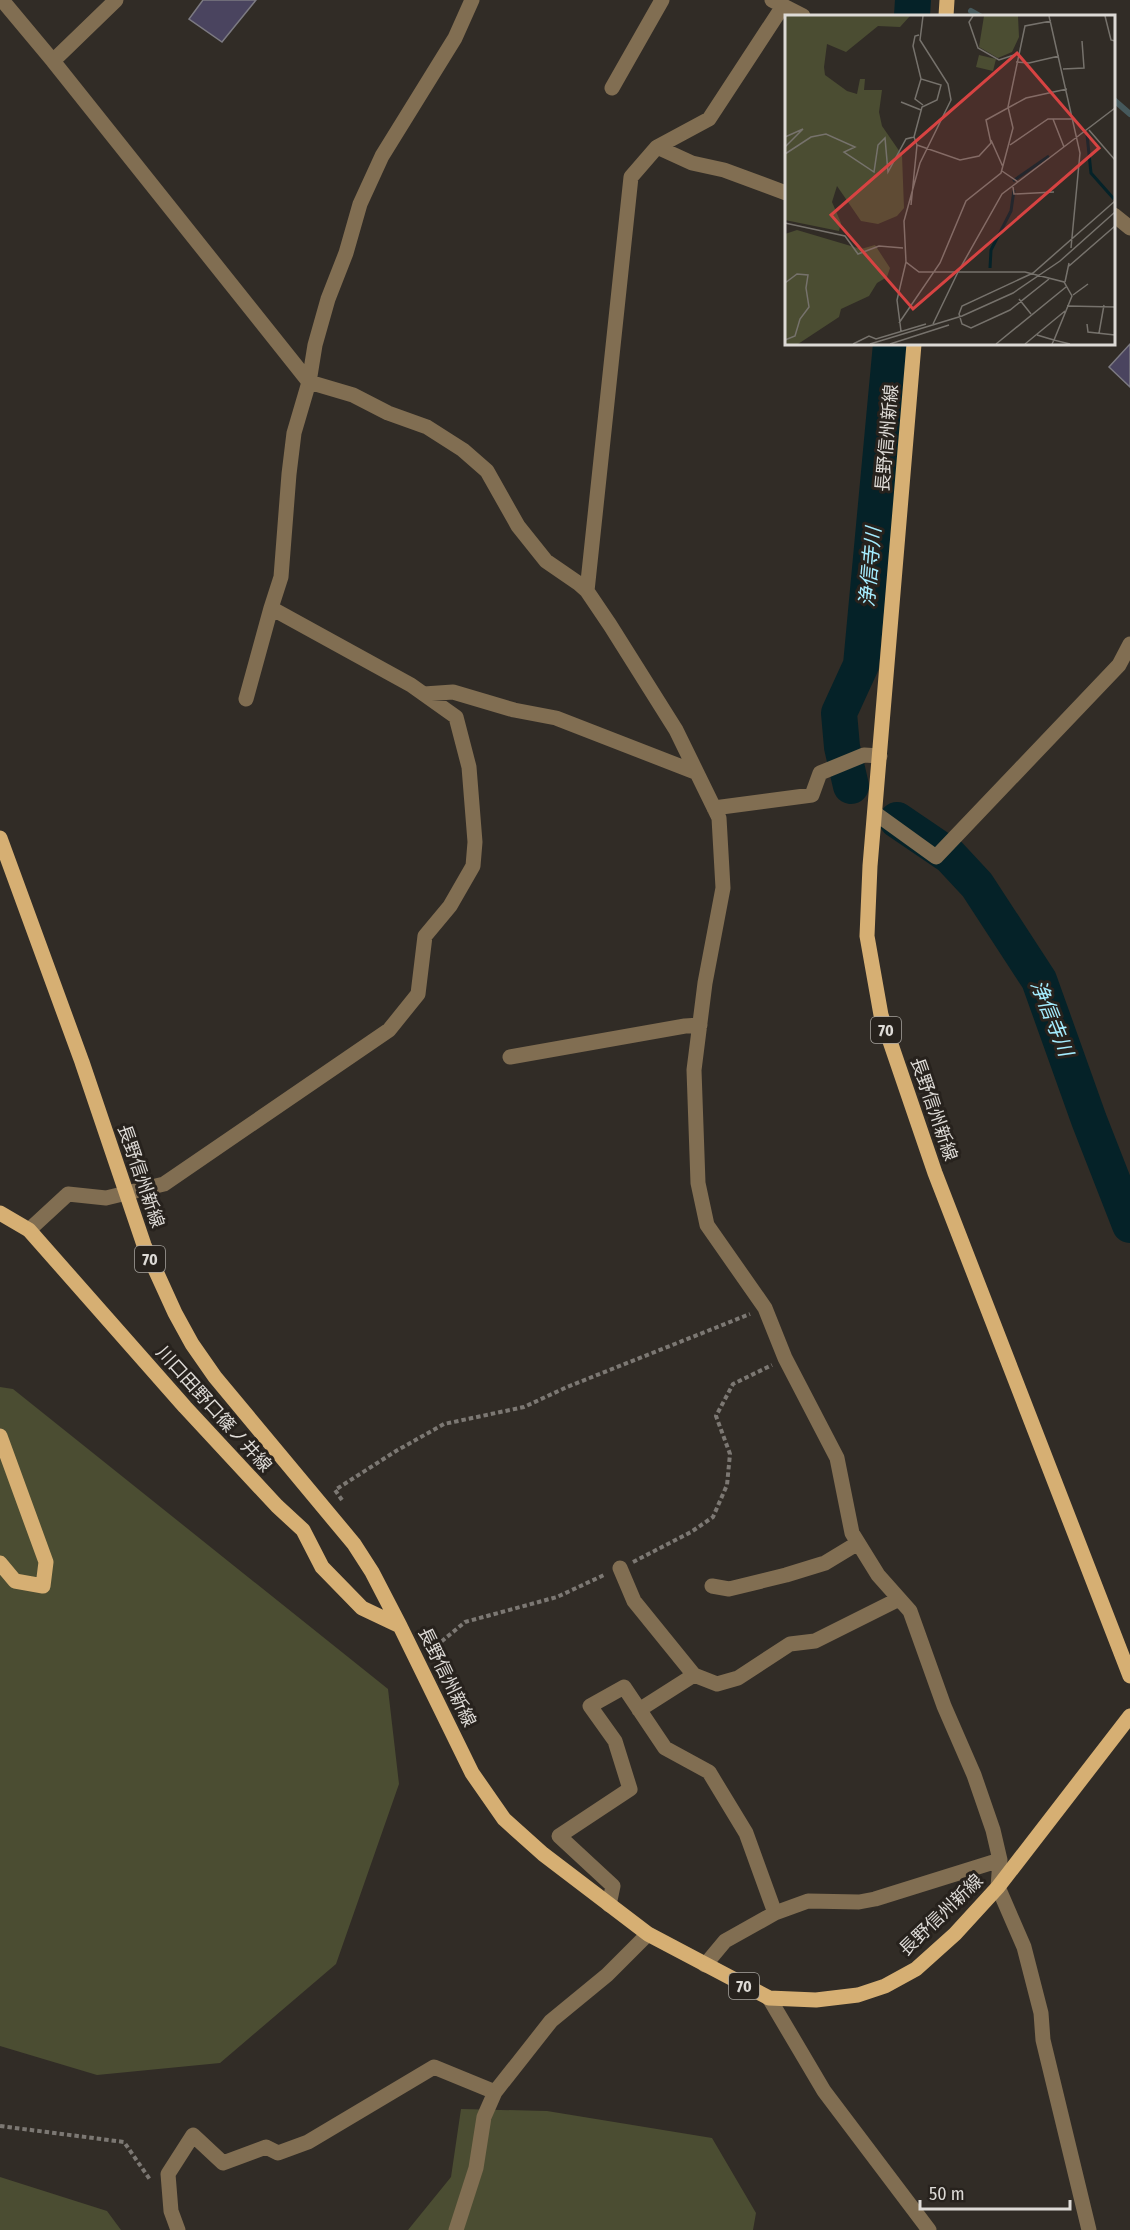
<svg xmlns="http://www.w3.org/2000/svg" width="1130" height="2230" font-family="'Fira Sans Condensed','Noto Sans JP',sans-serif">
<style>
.green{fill:#4b4d32}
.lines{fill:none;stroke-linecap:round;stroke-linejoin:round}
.stream{stroke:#46595c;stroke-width:6}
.river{stroke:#052228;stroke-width:36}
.building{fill:#4a445f;stroke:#7c7a82;stroke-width:1.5}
.path{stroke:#7c7873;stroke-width:4;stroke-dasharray:4.5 3;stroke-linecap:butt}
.minor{stroke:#816e52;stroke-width:15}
.major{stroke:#d6af73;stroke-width:15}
.labels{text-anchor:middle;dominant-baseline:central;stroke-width:6;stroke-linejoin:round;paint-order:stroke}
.shield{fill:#27221d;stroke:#a6a39e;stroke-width:1.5}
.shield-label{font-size:16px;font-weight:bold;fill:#dddad6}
.street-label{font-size:18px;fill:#dddad6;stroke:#27221d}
.water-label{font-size:20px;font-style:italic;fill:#a5edff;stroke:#27221d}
.inset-river{fill:none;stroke:#052228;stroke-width:3}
.inset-road{fill:none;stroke:#76726c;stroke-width:1.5}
.view{fill:#d74342;fill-opacity:0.15;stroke:#d74342;stroke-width:3}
.inset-edge{fill:none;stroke:#dddad6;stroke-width:3}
</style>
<rect width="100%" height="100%" fill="#312c26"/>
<path class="green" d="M0,1387l13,2 375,300 11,95 -63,180 -116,99 -123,12 -97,-29z
M461,2109l86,2 165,27 44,75 -3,17h-345l43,-53z
M0,2177l107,34 14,19h-121z"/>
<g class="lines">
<path class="stream" d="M971,11l9,5
M1114,100l16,14"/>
<path class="river" d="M912,16l1,-16
M851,786l-9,-39 -3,-34 22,-48 30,-321
M897,820l53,36 27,29 62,95 50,140 41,105"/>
</g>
<path class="building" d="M203,0h53l-34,42 -33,-23z
M1130,344v43l-21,-20z"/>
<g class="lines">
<path class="path" d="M342,1500l-7,-10 61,-39 48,-27 80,-17 43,-20 183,-73
M633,1562l58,-30 22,-15 14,-32 3,-31 -14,-38 17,-32 39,-19
M430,1651l35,-29 92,-25 47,-22
M0,2126l124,16 27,39"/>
<path class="minor" d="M2,0l51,61 256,321 44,13 35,18 39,14 36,23 24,21 31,55 28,35 32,22 9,8 23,34 66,105 43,88 4,70 -18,95 -11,87 4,113 9,42 58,83 20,50 52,100 15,75 26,42 32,36 34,95 30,69 19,55 7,30 -2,27 26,60 17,66 2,27 46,190
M772,0l31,16
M53,61l63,-61
M612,88l50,-88
M657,147l35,16 32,7 62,23
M1114,215l16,13
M587,591l44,-414 26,-30 52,-28 74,-113
M424,694l29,-2 61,18 42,8 139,54
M246,699l25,-91
M714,808l98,-13 8,-22 44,-18 16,1
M875,813l61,44 183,-192 11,-21
M510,1057l175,-31 15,-1
M29,1230l39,-36 38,4 58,-14 225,-154 29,-36 7,-58 25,-30 23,-40 2,-24 -6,-75 -13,-50 -45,-32 -140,-77 10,-31 8,-103 5,-41 15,-51 6,-37 13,-46 18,-46 14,-49 22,-48 73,-118 17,-38
M620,1568l14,33 60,74 -55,35
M712,1586l17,3 57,-14 39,-12 33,-20
M694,1675l23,9 21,-6 52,-34 25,-3 84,-42
M609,1905l4,-19 -54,-50 71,-47 -15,-48 -25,-35 34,-19 41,61 44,24 37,61 29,80
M705,1965l20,-24 50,-28 33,-12 51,1 16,-3 125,-39
M769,1998l55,93 105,139
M178,2230l-7,-19 -3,-37 25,-39 30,28 43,-16 12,6 30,-11 126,-75 61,25
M456,2230l20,-62 8,-51 11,-25 56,-71 56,-46 41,-41"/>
<path class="major" d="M946,16l1,-16
M914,344l-44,522 -3,70 14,79 54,158 195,503
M0,838l82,224 62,183 31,68 17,31 23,33 139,167 18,28 28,54 72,147 32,46 39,35 105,80 121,64 47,2 42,-5 27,-9 31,-17 39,-35 43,-47 132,-171
M0,1213l29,17 156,177 92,99 26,24 19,37 40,41 38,18
M0,1436l46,126 -3,24 -28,-5 -15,-18"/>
</g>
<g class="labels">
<g class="shield">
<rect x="871" y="1017" width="30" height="26" rx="4.5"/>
<rect x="135" y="1246" width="30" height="26" rx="4.5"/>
<rect x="729" y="1973" width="30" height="26" rx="4.5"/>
</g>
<g class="shield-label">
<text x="886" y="1030">70</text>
<text x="150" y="1259">70</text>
<text x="744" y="1986">70</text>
</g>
<g class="street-label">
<text transform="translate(887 438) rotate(-85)">長野信州新線</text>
<text transform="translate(934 1109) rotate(71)">長野信州新線</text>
<text transform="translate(141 1176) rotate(71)">長野信州新線</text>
<text transform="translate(214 1409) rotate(48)">川口田野口篠ノ井線</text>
<text transform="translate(447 1677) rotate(64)">長野信州新線</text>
<text transform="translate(941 1915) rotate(-44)">長野信州新線</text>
</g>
<g class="water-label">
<text transform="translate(870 567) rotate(-85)">浄信寺川</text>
<text transform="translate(1052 1018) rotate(68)">浄信寺川</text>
</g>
</g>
<g transform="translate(785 15)">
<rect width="330" height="330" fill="#312c26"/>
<path d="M0,1h125l-10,11 -22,-1 -32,26 -19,-8 -3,23 1,8 22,16 10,3 3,-15h5l-1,11h18l-3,22 3,14 20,29 2,53 -7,8 -19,8 -17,-3 -24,-35 -5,16 9,21 -2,8 -54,-11zM199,1h34l1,21 -7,15 -14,6 -19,-11zM194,40l17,4 -3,12 -17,-4zM12,215l64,19 14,-4 15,23 -3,9 -10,6 -8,13 -28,13 -2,8 -41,27h-13v-110z" fill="#4b4d32"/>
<path class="inset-river" d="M302,120l4,38 23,26M228,166l36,-25M205,253l1,-18 20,-39 3,-21"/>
<path class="inset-road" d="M138,1l-3,24 28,44 3,16 -31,63 -16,58 2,41 13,10h106l39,10 8,14 -18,44 -17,-5M188,1l-4,6 9,26 21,12 18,-6M264,1l31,137 -9,95M320,1l6,24 4,1M231,47l13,1 30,-7M278,54l21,-1 -2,-27M136,64l-6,20 8,6M116,87l20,8M268,104l11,28M304,115l26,30M0,122l18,-8 -18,18M129,122l8,-30 15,-7 4,-15 -20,-6 -8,-33 2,-10 4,-1M206,125l12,27M132,130l43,15 19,-4 12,-13 -5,-23 40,-22 41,-9M225,130l38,-26h26M0,139l26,-17 15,-3 29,13 -11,5 30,20 4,-27 7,-7 3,34 18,-33 8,-2 3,8 -6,60M217,156l16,11M228,172l1,7 40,-2M0,208l60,13 13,18 21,-8 24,2M284,251l46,-40M173,257l44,-78 113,-86M264,264l-39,31 -39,18 -9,-4 -3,-10 3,-8 71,-33 82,-72M280,267l4,-19M0,268l12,-9 11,1 -2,13 3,19 -9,12 -5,17 -10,4M288,280l15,-11M234,284l12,15M282,291l48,1M114,308l41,-60 26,-62 35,-28 12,-45 -5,-21 17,-81 26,-5M148,309l25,-52M302,309l1,8 27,3M116,316l-4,-31 9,-38M314,318l5,-28M68,329l16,-8 7,3 50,-15M85,329l92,-28 51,-23 47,-32 55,-49M105,329l59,-19M211,329l70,-57M240,329l40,-33M267,329l2,-4 16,4"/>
<path class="view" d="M232,38l82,95 -186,161 -82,-94z"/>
<rect width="330" height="330" class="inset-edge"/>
</g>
<path d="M920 2200v9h150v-9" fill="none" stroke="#dddad6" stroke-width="3"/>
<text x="929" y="2200" font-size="18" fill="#dddad6" stroke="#27221d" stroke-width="4.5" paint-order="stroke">50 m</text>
</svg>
